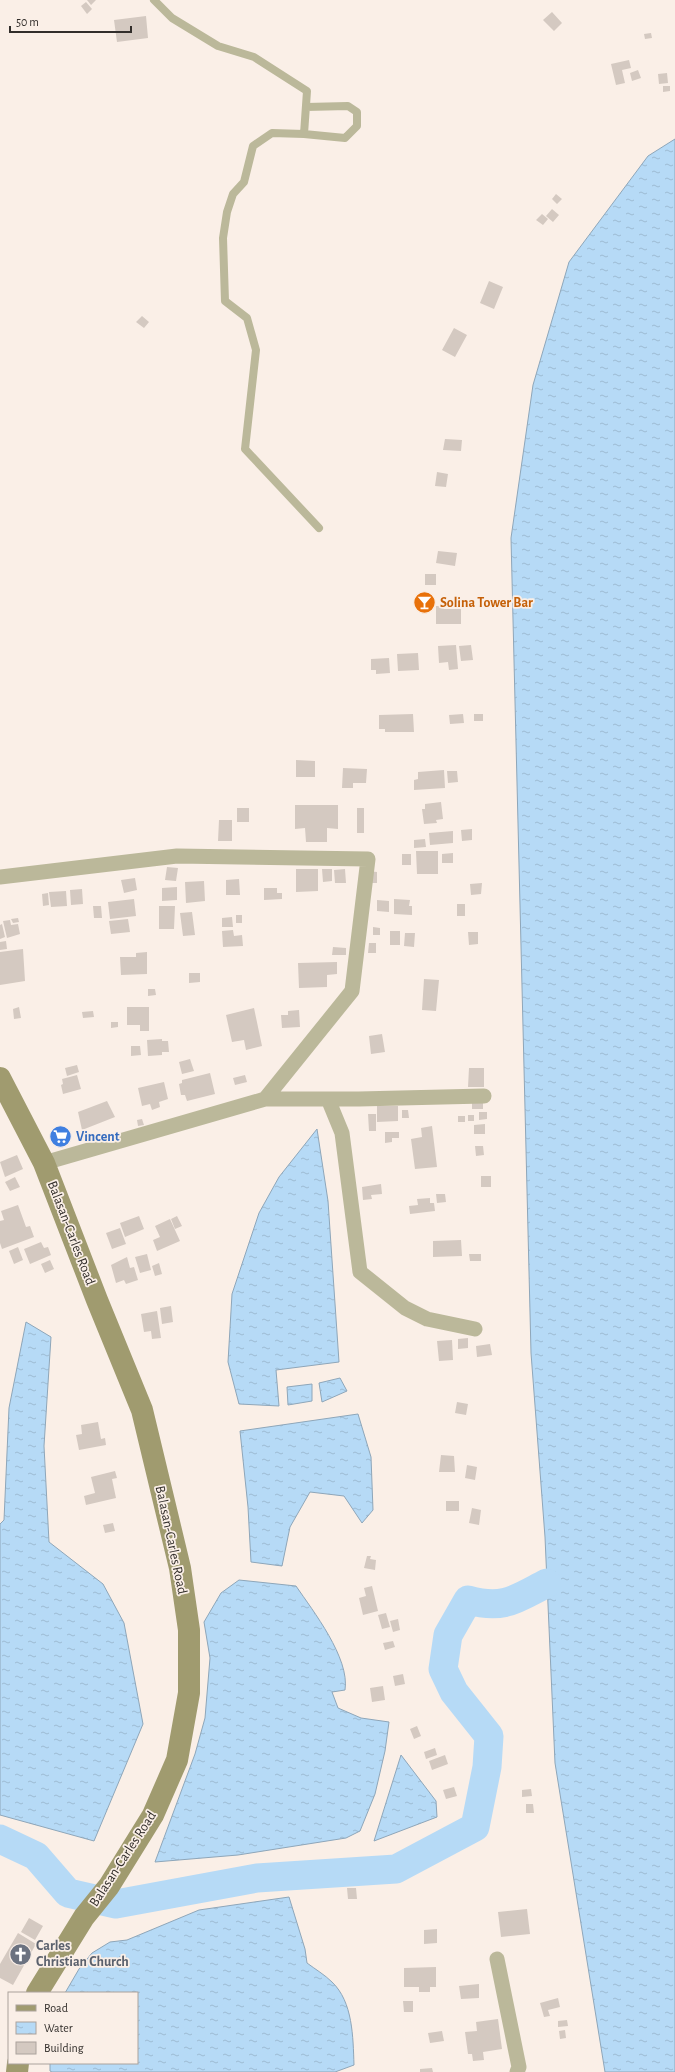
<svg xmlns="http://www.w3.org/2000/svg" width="675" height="2072" font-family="'Alegreya Sans',sans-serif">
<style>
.water{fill:url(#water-ripples);stroke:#8ea6b9}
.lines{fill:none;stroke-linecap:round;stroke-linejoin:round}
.river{stroke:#b6daf6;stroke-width:29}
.building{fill:#d4c9c1}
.lane{stroke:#bbb89a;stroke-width:8}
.street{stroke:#bbb89a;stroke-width:15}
.secondary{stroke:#a09b6f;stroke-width:22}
.labels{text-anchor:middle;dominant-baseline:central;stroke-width:3.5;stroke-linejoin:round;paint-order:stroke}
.food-label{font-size:14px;font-weight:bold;fill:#c56008;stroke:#faefe7;text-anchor:start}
.shop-label{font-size:14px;font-weight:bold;fill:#366cbe;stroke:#faefe7;text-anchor:start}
.street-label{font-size:14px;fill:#322e2b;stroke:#faefe7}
.worship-label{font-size:14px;font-weight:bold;fill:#5b616d;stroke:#faefe7;text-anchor:start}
</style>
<defs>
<pattern id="water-ripples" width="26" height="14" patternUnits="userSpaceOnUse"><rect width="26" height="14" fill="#b6daf6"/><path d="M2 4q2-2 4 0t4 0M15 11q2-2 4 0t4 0" fill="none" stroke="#9dbbd3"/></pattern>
</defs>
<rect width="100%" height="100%" fill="#faefe7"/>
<path class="water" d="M675,139v1933h-70l-50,-309 -10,-226 -14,-184 -20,-815 22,-153 36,-123 79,-106z
M317,1129l11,72 11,161 -63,8 3,36 -40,-2 -11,-42 4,-68 27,-81 20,-36z
M26,1322l25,15 -7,109 5,96 54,42 21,39 19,101 -49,117 -94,-26v-291l4,-4 5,-112z
M340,1378l7,13 -25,11 -3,-19z
M312,1384v17l-24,4 -1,-18z
M358,1414l13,43 2,53 -11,13 -18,-27 -34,-4 -20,35 -8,39 -31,-4 -3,-55 -8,-76z
M239,1580l57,6c17,25 54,72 49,104l-13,2 6,16 23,10 28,4 -4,29 -10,43 -15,37 -14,7 -108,17 -83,7 40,-108 10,-36 5,-60 -6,-36 17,-29z
M401,1755l35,46 1,16 -63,24z
M289,1897l16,52 2,14c8,6 18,12 25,19 21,20 21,55 22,83l-19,7h-283l-2,-1v-8h87v-70h-72l14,-24 13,-16 18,-11 17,-2 72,-30z"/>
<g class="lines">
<path class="river" d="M0,1839l36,17 32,37 48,11 141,-26 139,-9 79,-42 12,-60 2,-31 -35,-44 -11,-23 5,-34 20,-35c36,10 48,-1 79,-17"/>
</g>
<path class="building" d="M87,0h9l-5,5z
M86,2l6,7 -5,5 -6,-8z
M552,12l10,11 -8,8 -11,-11z
M146,16l2,22 -31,4 -3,-22z
M651,33l1,5 -7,1 -1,-5z
M629,60l2,8 -9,2 3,13 -9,2 -5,-21z
M638,70l3,8 -9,3 -2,-8z
M667,73l1,10 -9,1 -1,-10z
M663,86h7v5l-7,1z
M556,194l6,5 -5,5 -5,-5z
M552,209l7,6 -6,7 -7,-6z
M542,214l6,5 -5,6 -7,-5z
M489,281l14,6 -9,22 -14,-6z
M142,316l7,6 -5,6 -8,-6z
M454,328l13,7 -12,22 -13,-7z
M445,439l17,1 -1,11 -18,-1z
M437,472l11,2 -2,13 -11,-1z
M438,551l19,2 -2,13 -19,-3z
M425,574h11v11h-11z
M436,606h8v3h17v15h-25z
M456,645l2,24 -9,1 -1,-8 -9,1 -1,-17z
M471,645l2,15 -12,1 -2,-15z
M418,653l1,17 -21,1 -1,-17z
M389,658l1,15 -14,1v-4h-5v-11z
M413,714l1,18h-29v-3h-6v-14z
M463,714l1,9 -14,1 -1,-9z
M474,714h9v7h-9z
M296,760l19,1v16h-19z
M343,768l24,1 -1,14h-13v5h-11z
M444,770l1,18 -31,2v-10l4,-1v-7z
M447,771h10l1,11 -10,1z
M441,802l2,17 -7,1 1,3 -13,1 -2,-15h3v-5z
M295,805h43v24l-11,-1v14h-21l-1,-14 -10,1z
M237,808h12v14h-12z
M357,808h7v25h-7z
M219,820h13v21h-14z
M472,829v11l-10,1 -1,-11z
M453,831v12l-23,2 -1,-12z
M425,839l1,8 -12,1v-8z
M416,851h22v23h-21z
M453,853v10h-11v-9z
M402,854h9v11h-9z
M167,867l11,1 -2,13 -11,-1z
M296,869h22v22l-22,1z
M322,869h10v12l-9,1z
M345,869l1,14h-11l-1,-13z
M369,871l8,1v11h-8z
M135,878l2,12 -13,3 -3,-13z
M239,879l1,16h-14v-15z
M204,881l1,20 -19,2 -1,-21z
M482,883l-1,11 -10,1 -1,-11z
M177,887v13l-15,1v-13z
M264,888h13v5h5v6l-18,1z
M82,889l1,15 -12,1 -1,-15z
M66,891l1,15 -16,1 -2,-15z
M48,893l1,12 -6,1 -1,-12z
M134,899l2,17 -26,3 -2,-17z
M394,899l16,1 -1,6h3v9l-18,-1z
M377,900l12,1v11l-12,-1z
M457,904h8v12h-8z
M93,906h8l1,12h-8z
M159,906h16l-1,23h-15z
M192,912l3,23 -12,1 -3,-23z
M236,915h6v8h-6z
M232,917l1,10h-11v-9z
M18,918l1,4 -6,1 -2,-4z
M128,919l2,13 -19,2 -2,-13z
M10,920l1,5 7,-1 2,10 -13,4 -4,-17z
M2,924l3,13 -5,2v-14z
M373,927l7,1v7h-7z
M233,930l1,6 8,-1 1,11 -20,1 -1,-16z
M390,931h10v14h-10z
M468,932h10v12l-9,1z
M405,933h10l-1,14 -10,-1z
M6,941l1,8 -7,1v-8z
M369,943h7v10h-8z
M333,947l13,1v7h-14z
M23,949l2,32 -25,4v-33z
M147,952v22l-26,1 -1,-18h16v-4z
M337,962v12l-10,1v12l-28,1 -1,-25z
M189,973h11v9l-11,1z
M424,979l15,1 -3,31 -14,-1z
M148,989h7l1,6 -8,1z
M19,1007l2,11 -7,1 -1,-10z
M127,1007h22v24h-9v-6h-13z
M254,1008l8,38 -16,4 -2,-10 -12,2 -6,-27z
M299,1010l1,17 -18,1 -1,-13h7v-4z
M93,1011l1,6 -11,1 -1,-6z
M111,1022h7v5l-7,1z
M382,1034l3,18 -14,2 -2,-18z
M162,1039v2h6l1,11h-7v3l-14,1 -1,-16z
M131,1046h9l1,9 -10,1z
M190,1059l4,12 -12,3 -3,-12z
M77,1065l2,7 -12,4 -2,-8z
M469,1068h15v19h-16z
M210,1073l5,21 -28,7 -2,-6h-4l-2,-11 3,-1v-3z
M77,1075l4,14 -18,5 -2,-9 2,-1 -1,-5z
M245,1075l2,7 -12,3 -2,-7z
M164,1082l4,17 -9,3 1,5 -8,3 -2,-6 -8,2 -4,-18z
M472,1099h11v10h-11z
M107,1101l8,16 -33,13 -4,-18z
M377,1106h21v15l-21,1z
M402,1110h6l1,8h-7z
M479,1112h8v7l-8,1z
M368,1114h8v17h-7z
M468,1115h6v6h-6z
M458,1116h7v6h-7z
M142,1119l2,6 -6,1 -1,-6z
M485,1124v10h-11v-9z
M432,1126l5,41 -22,2 -4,-30 11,-2 -1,-9z
M385,1132h14v6h-7v4l-7,1z
M475,1146h8l1,9 -8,1z
M17,1155l6,14 -18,8 -5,-15z
M481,1176h10v11h-10z
M15,1177l5,10 -10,4 -5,-9z
M381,1184l1,10 -11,1 1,4 -9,1 -1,-13z
M436,1194h9l1,8 -9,1z
M430,1198v5h4l1,8 -25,3 -1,-8 9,-1 -1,-6z
M18,1205l8,22 4,-1 4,11 -32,12 -2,-6v-22l4,-1 -3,-9z
M139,1216l5,13 -19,8 -5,-14z
M177,1216l5,10 -7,3 -4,-10z
M170,1219l10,22 -23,10 -4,-11 7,-3 -5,-11z
M120,1228l6,16 -14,5 -6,-16z
M461,1240l1,16 -29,1v-16z
M41,1242l3,6 4,-1 3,8 -21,9 -6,-15z
M18,1247l5,13 -9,4 -5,-13z
M147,1254l4,16 -11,3 -5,-16z
M469,1254h12v7h-11z
M127,1257l3,11 4,-1 4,13 -12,4 -2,-4 -8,3 -5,-18z
M50,1260l4,9 -9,4 -4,-9z
M159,1263l3,11 -7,2 -3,-10z
M171,1306l2,16 -11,2 -2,-16z
M157,1311l4,27 -9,1 -1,-8 -7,1 -3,-18z
M468,1338v10l-10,1v-10z
M452,1340l1,20 -14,1 -2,-20z
M490,1344l2,11 -15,2 -1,-11z
M457,1402l11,2 -2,11 -11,-2z
M98,1422l3,17 4,-1 1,7 -27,5 -3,-15 6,-1 -1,-9z
M441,1455l13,1 1,16h-16z
M467,1465l10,2 -2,13 -10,-2z
M115,1471l2,7 -5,1 4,19 -30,7 -2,-9 11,-3 -4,-16z
M446,1501h13v10h-13z
M472,1508l9,2 -2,15 -10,-2z
M113,1523l2,8 -10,2 -2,-8z
M367,1556h4l-1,3 6,1 -1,10 -11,-2z
M372,1586l6,25 -15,4 -4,-17 7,-2 -2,-8z
M386,1613l4,14 -8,2 -4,-14z
M398,1619l2,11 -7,2 -3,-11z
M393,1641l2,6 -10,3 -2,-7z
M403,1674l2,10 -10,2 -2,-10z
M383,1686l2,14 -13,2 -2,-14z
M417,1726l4,10 -7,3 -4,-10z
M435,1748l2,7 -11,4 -2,-7z
M445,1755l3,9 -16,6 -3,-9z
M454,1787l3,9 -11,3 -3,-9z
M531,1789l1,7 -10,1v-7z
M526,1804h7l1,9h-8z
M347,1888h9l1,11h-9z
M527,1909l3,25 -29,3 -3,-25z
M29,1918l14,8 -8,14 -14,-8z
M437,1929v14l-13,1v-14z
M18,1933l18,11 -23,41 -13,-7v-14z
M436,1967v20h-6v5h-11v-5h-15v-19z
M479,1984v14l-18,1 -2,-13z
M558,1998l2,9 -12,3 2,6 -6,1 -4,-14z
M403,2001h10v11h-9z
M498,2019l4,30 -19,3 1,8 -11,1 -1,-7h-4l-3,-22 12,-1 -1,-9z
M567,2020l1,6 -10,1v-6z
M565,2030l1,8 -6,1 -1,-8z
M442,2031l2,10 -14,2 -2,-10z
M432,2068l1,4h-13v-3z"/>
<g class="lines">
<path class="lane" d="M154,0l18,18 46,28 36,11 53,34 -3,43 -32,-1 -19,13 -9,36 -11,12 -6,18 -4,26 2,63 22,17 9,32 -11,99 74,79
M304,134l41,4 12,-12v-14l-9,-6 -42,1"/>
<path class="street" d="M0,877l177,-21 191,3 -16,132 -87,108 -221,64
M265,1099h94l125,-3
M328,1099l14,34 18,139 45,36 22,11 48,10
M497,1959l22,108 -2,5"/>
<path class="secondary" d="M0,1078l44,85 53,137 45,110 38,158 9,62v63l-12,67 -24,55 -44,71 -25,31 -47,76
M17,2072l1,-9"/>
</g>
<defs>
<symbol id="bar-disc" viewBox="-11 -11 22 22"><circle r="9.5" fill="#e8710a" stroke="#faefe7"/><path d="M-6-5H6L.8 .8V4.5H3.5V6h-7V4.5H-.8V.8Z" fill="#fff"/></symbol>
<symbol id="supermarket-disc" viewBox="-11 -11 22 22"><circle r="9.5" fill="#3f7fe0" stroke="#faefe7"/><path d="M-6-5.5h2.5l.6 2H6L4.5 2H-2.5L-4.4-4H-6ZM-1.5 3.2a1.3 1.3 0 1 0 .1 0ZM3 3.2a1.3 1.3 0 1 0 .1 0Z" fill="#fff"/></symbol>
<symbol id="church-disc" viewBox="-11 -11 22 22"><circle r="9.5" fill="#6b7280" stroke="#faefe7"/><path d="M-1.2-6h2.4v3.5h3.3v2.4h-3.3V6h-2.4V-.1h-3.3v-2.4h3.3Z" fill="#fff"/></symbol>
</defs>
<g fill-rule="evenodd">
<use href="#bar-disc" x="412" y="590" width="25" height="25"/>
<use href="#supermarket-disc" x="48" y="1124" width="25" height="25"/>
<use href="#church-disc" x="8" y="1942" width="25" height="25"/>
</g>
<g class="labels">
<g class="food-label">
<text x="440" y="603">Solina Tower Bar</text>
</g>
<g class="shop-label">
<text x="76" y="1137">Vincent</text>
</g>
<g class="street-label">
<text transform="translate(71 1233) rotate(69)">Balasan-Carles Road</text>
<text transform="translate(171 1540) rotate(78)">Balasan-Carles Road</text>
<text transform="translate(123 1859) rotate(-57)">Balasan-Carles Road</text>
</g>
<g class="worship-label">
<text x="36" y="1946">Carles<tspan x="36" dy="16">Christian Church</tspan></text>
</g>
</g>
<rect x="8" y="1992" width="130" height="72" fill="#faefe7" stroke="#aaa29c"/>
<rect x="16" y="2005" width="20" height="6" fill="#a09b6f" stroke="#aaa29c"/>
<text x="44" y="2012" font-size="12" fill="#322e2b">Road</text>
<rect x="16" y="2022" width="20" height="12" fill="url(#water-ripples)" stroke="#aaa29c"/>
<text x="44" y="2032" font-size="12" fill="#322e2b">Water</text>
<rect x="16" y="2042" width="20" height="12" fill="#d4c9c1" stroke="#aaa29c"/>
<text x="44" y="2052" font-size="12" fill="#322e2b">Building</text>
<path d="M10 26v6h121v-6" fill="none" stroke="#322e2b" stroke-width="2"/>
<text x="16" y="26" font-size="12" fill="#322e2b" stroke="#faefe7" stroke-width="3" paint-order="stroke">50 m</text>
</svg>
